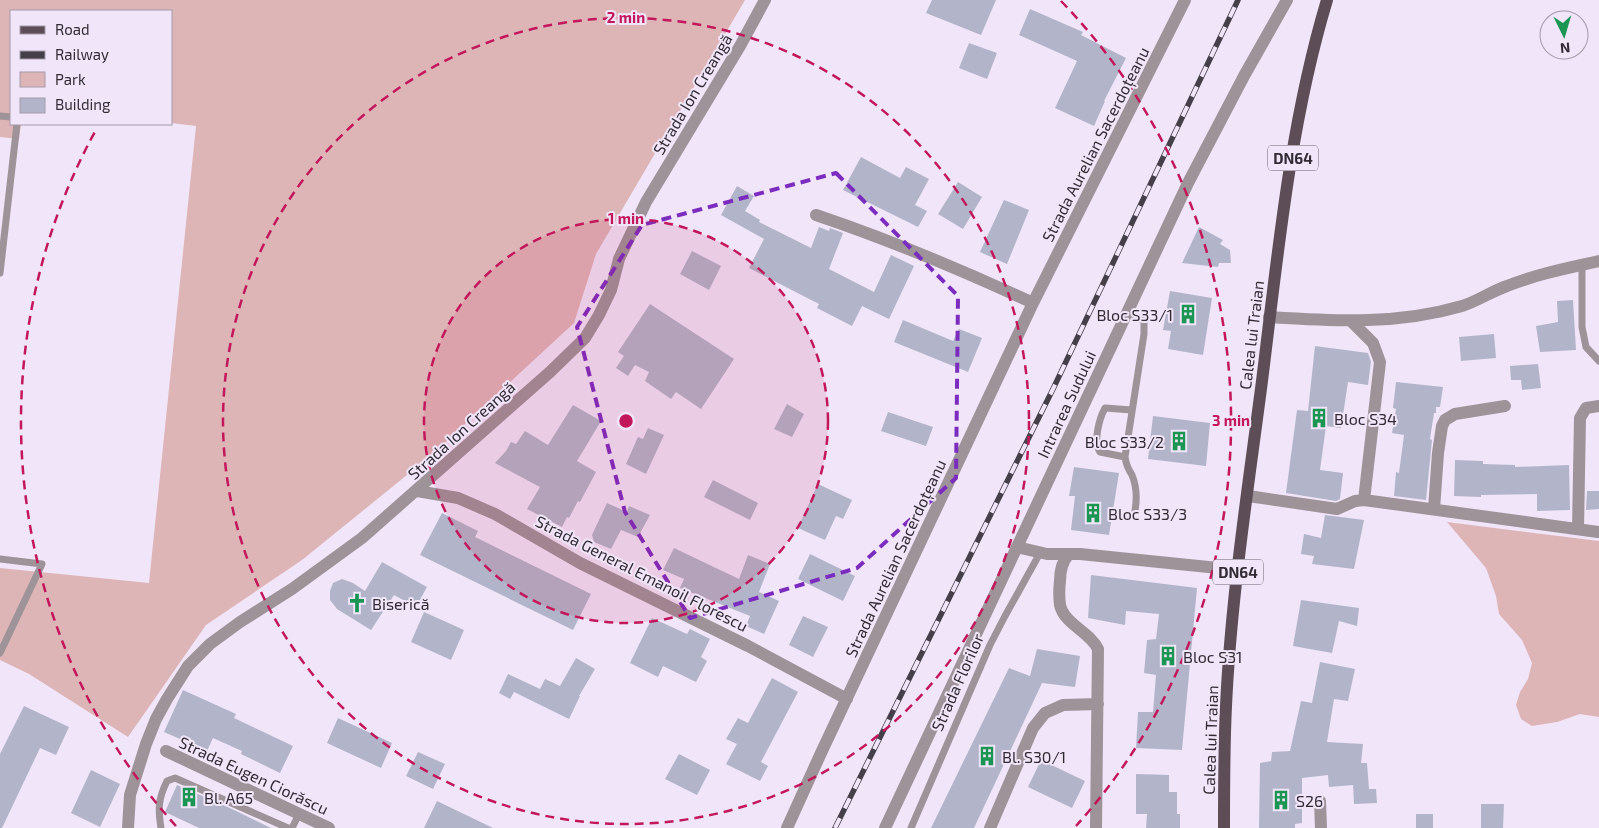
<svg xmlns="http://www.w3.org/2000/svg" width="1599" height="828" font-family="'Exo 2',sans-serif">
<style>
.green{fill:#deb5b7}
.building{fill:#b2b5c9}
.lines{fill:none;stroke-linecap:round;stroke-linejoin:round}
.service{stroke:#9d9398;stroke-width:7}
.minor{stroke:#9d9398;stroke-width:12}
.tertiary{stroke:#9d9398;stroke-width:12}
.primary{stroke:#5d4d56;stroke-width:12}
.rail-casing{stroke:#453f49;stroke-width:5.5}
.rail{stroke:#f1e5f9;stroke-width:4;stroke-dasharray:11;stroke-linecap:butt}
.marked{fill:none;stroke:#7b2cbf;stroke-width:4;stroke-dasharray:10 6;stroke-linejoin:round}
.ring{fill:none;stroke:#c2185b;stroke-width:2.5;stroke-dasharray:9 6}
.labels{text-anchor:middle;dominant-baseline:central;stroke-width:4;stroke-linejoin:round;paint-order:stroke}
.shield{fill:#f1e5f9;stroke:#6b646f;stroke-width:1}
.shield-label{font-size:15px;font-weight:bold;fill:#312c34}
.street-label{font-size:16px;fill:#312c34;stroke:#f1e5f9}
.poi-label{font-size:16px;fill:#312c34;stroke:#f1e5f9;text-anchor:start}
.centre{fill:#c2185b;stroke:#f1e5f9;stroke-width:2.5}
.ring-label{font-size:15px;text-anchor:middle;font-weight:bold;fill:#c2185b;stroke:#f1e5f9;stroke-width:4;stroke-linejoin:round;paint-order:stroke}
</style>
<rect width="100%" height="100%" fill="#f1e5f9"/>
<path class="green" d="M0,0h745l-149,254 -22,69 -146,135 -126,102 -96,65 -78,112 -99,-63 -29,-14v-92l149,15 47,-457 -25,-3v-112h-160v113h10l-2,15 -19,-2z
M1447,522l152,19v176l-19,-3 -23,8 -25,4 -11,-7 -5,-14 4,-13 8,-13 4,-16 -10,-23 -23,-26 -3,-18 -10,-28z"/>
<path class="building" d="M932,0h64l-15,35 -55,-22z
M1030,9l53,23 -2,3 45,23 -22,43h1l-11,25 -39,-18 22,-47 -58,-26z
M969,43l28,10 -10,26 -28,-11z
M861,157l39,21 6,-11 23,12 -14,26 12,6 -9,16 -75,-37z
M958,182l24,15 -19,32 -25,-15z
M737,186l17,10 -9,15 15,9 -1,2 52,26 8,-21 10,4 1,-3 13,5 -14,36 45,23 17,-37 23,11 -25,53 -27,-13 -10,20 -35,-18 2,-4 -70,-36 15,-29 -43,-24z
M1004,200l25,10 -22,54 -27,-12z
M1199,227l24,13 -3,4 10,6 1,13h-12l-1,4 -36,-4z
M692,251l29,15 -12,24 -29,-16z
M1170,291l42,7 -9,57 -35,-6 3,-18 -8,-1z
M1573,300l3,50 -36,2 -4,-26 22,-4 -1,-21z
M650,304l84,55 -33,50 -25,-17 -5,7 -26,-18 4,-9 -14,-7 -7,11 -12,-8 8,-12 -6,-4z
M903,320l50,21 6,-12 23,9 -14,34 -74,-30z
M1494,334l2,24 -35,3 -2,-24z
M1315,346l53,7 3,9 -3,23 -20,-3 -7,46 -15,-2 -6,44 23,3 -3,26 -4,2 -50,-8 11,-83 11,1z
M1538,364l3,24 -19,2 -1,-10h-10l-1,-14z
M1396,382l47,5 -3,20h-4v6h-2l-4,26 2,1 -6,60 -32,-4 2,-24 3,1 5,-38 -12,-2 4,-24 -3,-1z
M787,404l17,10 -12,23 -18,-8z
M573,405l28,16 -24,40 19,11 -16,30 -2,-1 -9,17 -2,-1 -5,10 -35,-18 13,-22 -45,-24 11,-12 5,-9 5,2 9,-13 23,14z
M888,412l45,15 -7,19 -45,-15z
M1153,416l57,7 -4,43 -58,-7z
M648,428l16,7 -18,39 -20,-10 12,-27 5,2z
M1455,460l28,1v3l32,1v2l54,-2 1,45 -33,1v-17l-56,1v2l-27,-1z
M1074,467l45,6 -10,62 -38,-5 4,-34h-6z
M713,480l45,23 -8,17 -46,-23z
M818,484l34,16 -9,19 -7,-3 -11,24 -27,-12z
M1587,491h12v18l-13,1z
M607,503l20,9 2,-6 21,9 -12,22 -17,-7 -10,19 -17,-7 -2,-7z
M442,513l36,18 -3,6 116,57 -18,36 -153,-75z
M1325,515l39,5 -10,49 -42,-5 2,-8 -13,-2 3,-20 17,4z
M674,548l65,31 9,-24 22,9 -11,28 20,9 -15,33 -18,-8 4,-10 -70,-28 4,-9 -21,-9z
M810,554l45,22 -12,25 -45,-22z
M382,562l45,25 -11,20 -22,-12 -23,35 -34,-21 -7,-9v-9l3,-8 9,-4 11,4 12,8z
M1091,575l106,13 -15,162 -46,-2 2,-36h15l3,-37 -12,-2 3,-33 9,-1 3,-25 -33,-3 -1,14 -37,-7z
M1301,600l58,8 -2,18 -18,-5 -7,32 -39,-7z
M424,612l40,18 -13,30 -40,-18z
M803,616l25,11 -15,30 -24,-12z
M652,618l35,16 3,-5 20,10 -9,18 6,4 -11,21 -33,-16 -5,11 -28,-14z
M1037,649l43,7 -5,31 -33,-4 -68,145h-43l78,-160 21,8z
M576,658l19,11 -16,27h1l-11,23 -55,-27 -4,7 -11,-6 9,-19 32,15 5,-10 15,7z
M1320,662l35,7 -7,32 -14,-2 -7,43 36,2 -2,19h6l2,26h7l1,14 -23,1 -1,-19 -24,2 -1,-12 -26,3v45l-7,1v4h-36l1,-65 11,-2 1,-9 18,-1 11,-50 11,2z
M772,678l26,14 -37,70 7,4 -8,15 -34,-17 11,-20 -11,-5 12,-21 10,5z
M183,690l53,24 -2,4 59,28 -13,27 -39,-19 1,-3 -29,-13 -6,13 -43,-19z
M24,706l45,21 -13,28 -16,-7 -38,80h-2v-74z
M338,718l54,25 -11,25 -54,-25z
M418,752l27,12 -12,25 -27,-13z
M679,754l31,16 -13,25 -32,-16z
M1041,760l44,21 -13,27 -44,-21z
M91,770l29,14 -20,43 -29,-14z
M1136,774l33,1v17h8v22h3v14h-34l1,-14h-11z
M177,785l55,24 39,19h-72l-34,-16z
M437,801l56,27h-69z
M1481,804h23l-1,24h-22z
M1416,814h17v14h-17z"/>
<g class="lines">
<path class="service" d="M0,116l11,1
M1582,265v62l4,20 13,14
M0,273l17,-149
M1127,311l17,10v13l-19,123c1,7 3,12 7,18 5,12 5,24 3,36
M1125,457l-25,-5c-7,-10 -1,-33 5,-44l27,2
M0,559l42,5 -42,89
M161,828c-3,-19 -3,-29 6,-47l8,-3 113,50
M292,828l7,-14
M911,828l79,-183 15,-29 35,-63"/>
<path class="minor" d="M816,215c74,25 146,55 217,88
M1269,317c67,4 128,8 193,-11 16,-5 30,-15 45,-20 30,-12 61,-18 92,-25
M1352,322l21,21 7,19 -16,138
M417,491l41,7 37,16 85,49 168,83 99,53
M1248,496l89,13 18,-8 9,-1 234,32
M1434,509l4,-56 4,-27 3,-6 10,-6 50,-8
M1578,529l2,-111 6,-10 13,-2
M1017,547l30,7h33l158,16
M1068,555c-6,7 -8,16 -8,26 -1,8 -1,16 0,24 4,19 30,27 38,44l-2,179
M166,751l163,77
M1320,801l1,27
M128,828l2,-33 16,-51 10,-25 11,-20 21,-33 22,-22 30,-22 52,-33 70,-51 188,-166 35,-34 14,-23 12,-25 8,-31 27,-57 94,-156 25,-46
M787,828l34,-75 212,-450 152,-303
M990,828l43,-100 12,-15 18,-8 35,-1"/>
<path class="tertiary" d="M885,828l303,-645 56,-107 43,-76"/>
<path class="primary" d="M1224,828c0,-41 0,-81 2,-122 5,-109 22,-217 36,-325 16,-128 28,-258 65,-381"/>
<defs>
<path id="rail" d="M835,828l218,-439 185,-389"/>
</defs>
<use href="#rail" class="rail-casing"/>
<use href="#rail" class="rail"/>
</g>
<path class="marked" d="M836,173l122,123 -2,182 -99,90 -167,50 -65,-106 -48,-185 65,-102z"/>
<circle cx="626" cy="421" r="202" fill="#c2185b" fill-opacity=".12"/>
<g class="ring">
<circle cx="626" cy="421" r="202"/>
<circle cx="626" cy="421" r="403"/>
<path d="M176 826A605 605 0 0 1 97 128M1061 1A605 605 0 0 1 1076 826"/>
</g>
<defs>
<symbol id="building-bare" viewBox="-9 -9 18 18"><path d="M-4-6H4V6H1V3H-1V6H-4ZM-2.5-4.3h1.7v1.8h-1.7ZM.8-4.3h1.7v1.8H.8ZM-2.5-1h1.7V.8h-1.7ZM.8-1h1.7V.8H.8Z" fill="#1b9552" stroke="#f1e5f9" stroke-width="2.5" paint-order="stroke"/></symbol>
<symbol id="church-bare" viewBox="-9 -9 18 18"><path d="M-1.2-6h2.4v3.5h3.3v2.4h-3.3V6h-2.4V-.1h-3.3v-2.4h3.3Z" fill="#1b9552" stroke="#f1e5f9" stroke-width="2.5" paint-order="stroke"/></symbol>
</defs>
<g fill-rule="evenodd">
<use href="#building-bare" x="1174" y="300" width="28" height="28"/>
<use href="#building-bare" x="1305" y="404" width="28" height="28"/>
<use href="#building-bare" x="1165" y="427" width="28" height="28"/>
<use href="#building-bare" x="1079" y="499" width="28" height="28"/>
<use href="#church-bare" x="343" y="589" width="28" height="28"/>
<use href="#building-bare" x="1154" y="642" width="28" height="28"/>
<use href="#building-bare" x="973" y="742" width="28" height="28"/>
<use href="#building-bare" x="175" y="783" width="28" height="28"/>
<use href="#building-bare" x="1267" y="786" width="28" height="28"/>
</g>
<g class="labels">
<g class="shield">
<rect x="1268" y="145.5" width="50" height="25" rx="4"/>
<rect x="1213" y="559.5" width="50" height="25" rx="4"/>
</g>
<g class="shield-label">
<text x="1293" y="158">DN64</text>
<text x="1238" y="572">DN64</text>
</g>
<g class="street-label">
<text transform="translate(692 94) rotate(-59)">Strada Ion Creangă</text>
<text transform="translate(1095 144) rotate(-63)">Strada Aurelian Sacerdoțeanu</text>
<text transform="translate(1251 335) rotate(-83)">Calea lui Traian</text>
<text transform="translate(1066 404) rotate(-65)">Intrarea Sudului</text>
<text transform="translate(461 430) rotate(-42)">Strada Ion Creangă</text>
<text transform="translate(895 558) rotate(-65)">Strada Aurelian Sacerdoțeanu</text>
<text transform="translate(642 573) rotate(27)">Strada General Emanoil Florescu</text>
<text transform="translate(957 682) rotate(-66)">Strada Florilor</text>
<text transform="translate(1210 740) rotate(-88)">Calea lui Traian</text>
<text transform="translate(254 775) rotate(25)">Strada Eugen Ciorăscu</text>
</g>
<g class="poi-label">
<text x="1173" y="314" text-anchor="end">Bloc S33/1</text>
<text x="1334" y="418">Bloc S34</text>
<text x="1164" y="441" text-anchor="end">Bloc S33/2</text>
<text x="1108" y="513">Bloc S33/3</text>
<text x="372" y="603">Biserică</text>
<text x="1183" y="656">Bloc S31</text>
<text x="1002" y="756">Bl. S30/1</text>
<text x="204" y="797">Bl. A65</text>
<text x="1296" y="800">S26</text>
</g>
</g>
<circle cx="626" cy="421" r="8" class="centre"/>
<g class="ring-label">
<text x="626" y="23">2 min</text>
<text x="626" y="224">1 min</text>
<text x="1231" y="426">3 min</text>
</g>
<rect x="10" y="10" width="162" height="115" fill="#f1e5f9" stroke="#a49baa"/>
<rect x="20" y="26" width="25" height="8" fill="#5d4d56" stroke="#a49baa"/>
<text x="55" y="35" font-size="15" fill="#312c34">Road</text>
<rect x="20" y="51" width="25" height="8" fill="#453f49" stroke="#a49baa"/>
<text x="55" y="60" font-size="15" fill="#312c34">Railway</text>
<rect x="20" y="72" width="25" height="15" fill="#deb5b7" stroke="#a49baa"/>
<text x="55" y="85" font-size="15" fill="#312c34">Park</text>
<rect x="20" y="98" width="25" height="15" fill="#b2b5c9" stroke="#a49baa"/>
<text x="55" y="110" font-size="15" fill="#312c34">Building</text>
<g transform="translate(1564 35) rotate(175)"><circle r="24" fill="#f1e5f9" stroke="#a49baa"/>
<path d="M0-4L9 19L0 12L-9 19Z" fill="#1b9552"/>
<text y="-8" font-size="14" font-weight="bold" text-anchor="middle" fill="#312c34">N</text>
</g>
</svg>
